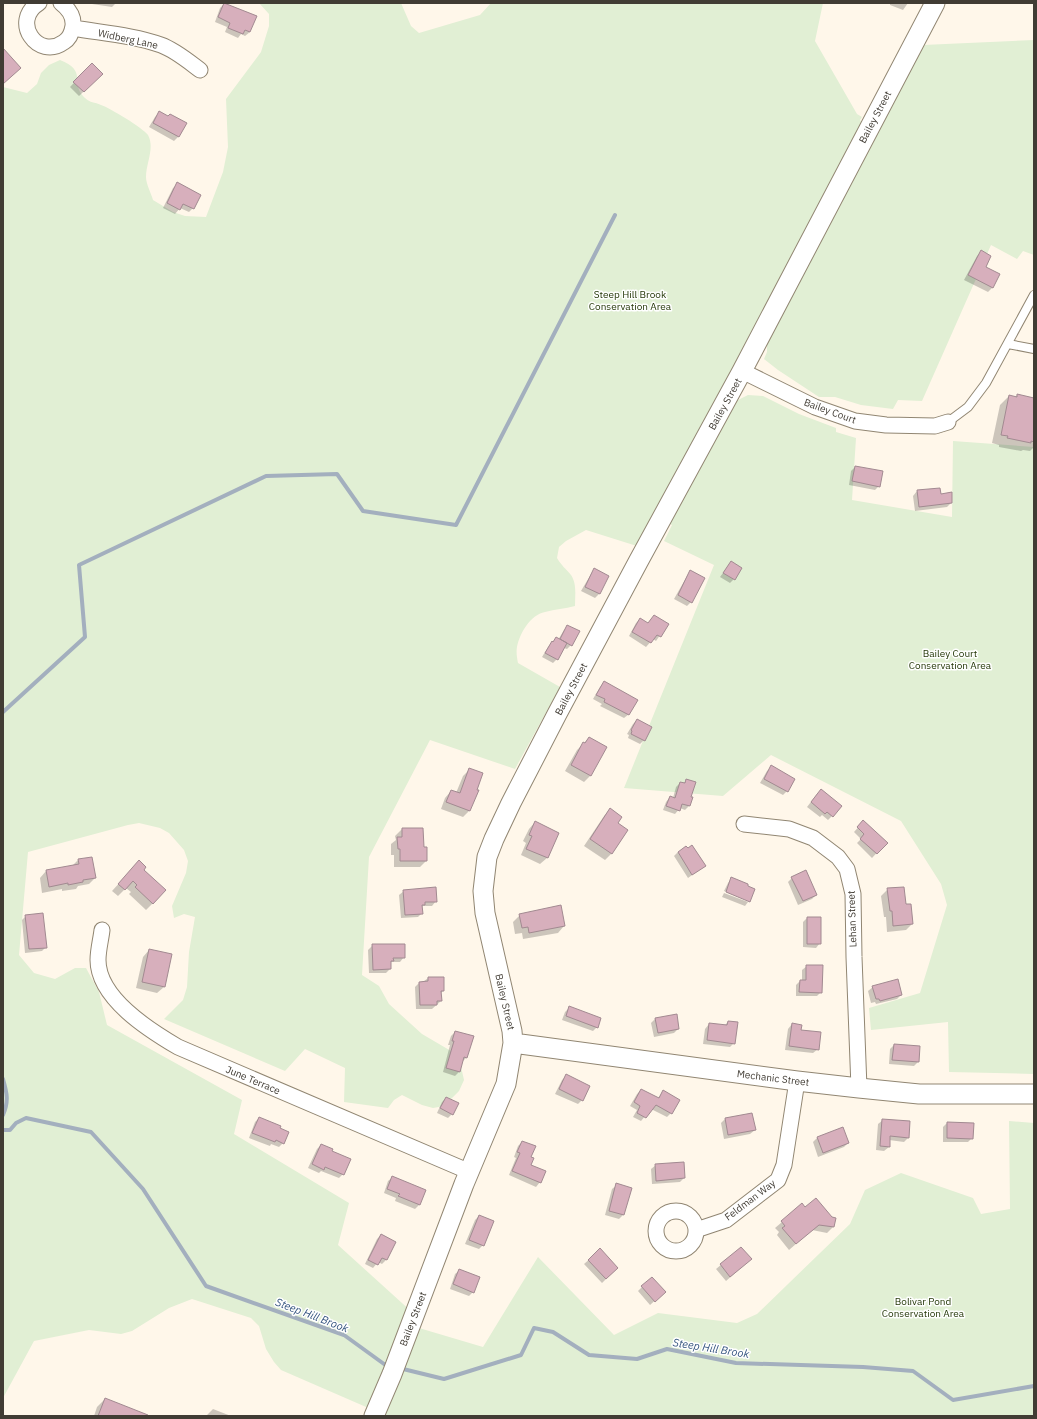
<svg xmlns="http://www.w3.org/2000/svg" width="1037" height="1419" font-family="'IBM Plex Sans',sans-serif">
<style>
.green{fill:#e1efd4}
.shadow{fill:#0003}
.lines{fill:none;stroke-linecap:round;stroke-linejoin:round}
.stream{stroke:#a3afbe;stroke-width:4}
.building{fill:#d7afbc;stroke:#a28a91}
.service-casing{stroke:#918672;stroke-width:10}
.minor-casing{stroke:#918672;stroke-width:17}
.tertiary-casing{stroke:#918672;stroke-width:21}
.service{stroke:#fff;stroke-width:8}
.minor{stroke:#fff;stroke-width:15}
.tertiary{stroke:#fff;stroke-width:19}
.labels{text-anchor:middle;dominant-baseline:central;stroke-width:3;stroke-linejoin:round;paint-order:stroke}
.street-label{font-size:10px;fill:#413c34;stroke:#fff}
.park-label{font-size:10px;fill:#1e3200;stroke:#fff}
.water-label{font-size:11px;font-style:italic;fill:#34547f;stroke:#fff}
</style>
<rect width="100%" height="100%" fill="#fff7ea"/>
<path class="green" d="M259,3h142l10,23 8,7 61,-18 11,-12h332l-8,38 42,73 5,3 -2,3 2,3 -222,424 -54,-17 -20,11 -7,6 -2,11c4,7 9,11 14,17 6,9 4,20 4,31 -10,3 -20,3 -30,6 -15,3 -25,21 -28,35 -1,5 0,11 1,16l42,24 -45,82 -85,-29 -61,117 -7,118 17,11 10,18 33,30 29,17 8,7 5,22 -5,11 -15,15 -11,2 -11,-3 -20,-10 -8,5 -6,8 -44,-6 1,-34 -40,-19 -20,22 -121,-52 19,-19 4,-13 2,-35 6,-35 -11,-3 -10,4 -2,-12 14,-33 2,-12 -4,-11 -15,-17 -9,-5 -21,-5 -11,2 -100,27 -9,103 15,18 21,6 20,-11h11l13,24 8,33 135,75 -8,34 115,69 -11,42 75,68 -40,97 -92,-40 -7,-8 -8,-13 -7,-23 -8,-8 -59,-19 -23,9 -37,23 -11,3 -32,-4 -55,11 -31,57v-1311l24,6 10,-9 4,-11 8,-8 11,-5c27,10 11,23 23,36 8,8 9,5 18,9 9,3 42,23 47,30 7,13 -2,28 -2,42 0,7 5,16 7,23l20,12 12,4 21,1 17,-45 5,-25 -2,-48 35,-47 8,-26v-12z
M1034,40v215l-11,-4 -6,8 -26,-14 -69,156 -24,-1 -5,9 -32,-4 -26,-8h-16l-41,-27 -14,-11 3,-7v-9l156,-298z
M748,395l15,1 36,18 37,14v4l20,6 -4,62 100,17 1,-76 81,6v627l-85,-2 -1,-50 -77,8 -2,-22 51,-15 27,-88 -6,-21 -40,-63 -130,-66 -48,41 -99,-8 90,-223 -50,-24 8,-16 -4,-2 68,-122z
M1009,1121l25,2v293h-651l36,-88 64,19 55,-90 76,78 44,-22 79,10 20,-9 93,-90 15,-34 36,-17 72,25 8,16 29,-5z"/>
<path class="shadow" d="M92,3h24l-4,4 -20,-3z
M890,3h18l-5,7 -13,-5z
M224,4l26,28 -5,4 -4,-2 -3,4 -13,-6 2,-5 -12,-5 5,-14z
M92,64l10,10 -23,22 -9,-9z
M159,113l26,10 -7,14 -4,4 -25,-14 6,-10z
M178,184l15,24 -4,4 -9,-4 -5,6 -12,-6 10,-20z
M981,252l3,15 15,7 -7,14 -4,4 -24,-12 13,-24z
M1017,395l17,4v48l-4,4 -7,-1 -2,1 -22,-4v-2l-7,-2 8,-38 9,-9 6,1z
M855,467l24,19 -4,4 -26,-5 2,-14z
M917,491l23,4 11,8 -4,4 -32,4 -2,-15z
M731,562l3,17 -4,4 -10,-6z
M595,570l13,7 -9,17 -4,4 -14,-7 10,-17z
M691,571v31l-4,4 -13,-7 13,-23z
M654,616l13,9 -11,16 -3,-2 -7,8 -17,-11 7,-13 4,-4 7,5z
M568,626l3,19 -4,4 -3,-1 -7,11 -4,4 -11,-6 6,-10 8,-8 2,1 6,-10z
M604,683l25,31 -5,4 -24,-12 2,-2 -9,-5 7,-12z
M637,720l7,20 -4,4 -12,-6 1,-3 -2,-1 6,-10z
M589,738l17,10 -16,28 -6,6 -19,-11 12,-21z
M772,767l15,24 -4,4 -23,-12 7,-12z
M470,769l6,21 -7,21 -6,6 -22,-8 4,-11 6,-7 5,2 7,-17z
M687,780l3,17 -1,9 -4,4 -5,-2 -5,6 -12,-4 3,-8 4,-5 3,1 3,-11 4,-4 3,1z
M817,794l15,22 -4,4 -6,-5 -2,2 -13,-10z
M610,809l7,14 10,7 -16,24 -6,6 -21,-14 20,-30z
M535,822l23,11 -11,25 -7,6 -19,-9 5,-12 -3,-2 6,-12z
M863,822l23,21 -14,15 -15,-15 4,-4 -7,-7z
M402,829l21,19 3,13 -6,6h-26v-12h-3v-11l5,-4 -1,-4z
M678,852l27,14 -17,12 -14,-22z
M78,860l17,18 -6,6 -11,2 -2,3 -14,2v-2l-20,4 -2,-15 6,-7 26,-5z
M133,868l9,2 11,33 -7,7 -17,-16 2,-2 -5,-4 -8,8 -6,-5z
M732,878l15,7 -1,2 8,3 -5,12v-2l-25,-9 4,-8z
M792,878l24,17 -4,4 -14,6 -10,-23z
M888,889l18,16 6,19 -6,6 -19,2 -1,-15h-2l-3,-21z
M404,891l32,10 -4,5h-9l-2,1 1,6 -4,4 -17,1 -2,-23z
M724,893l24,9 -3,4 -23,-9z
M520,915l44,11 -6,7 -35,6 -1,-6 -7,1 -2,-12z
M26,916l20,31 -4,4 -17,2 -3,-33z
M807,918l13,25 -4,5 -13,-1v-25z
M373,945l31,12 -4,5h-9l-1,1v6l-4,4h-17l-1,-23z
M149,950l15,37 -7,6 -21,-5 7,-31z
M807,966l14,26 -4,4h-21v-11l4,-4h2v-11z
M428,978h15v13l-3,3 1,7 -9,8h-16l-1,-22 4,-4 4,-1z
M873,987l28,8 -4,4 -21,5 -1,-2 -4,1 -3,-12z
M570,1007l27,20 -4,4 -31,-11 3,-8z
M655,1019l23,10 -4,4 -20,4 -3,-14z
M728,1022l6,21 -4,4 -27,-3 2,-15 4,-5 15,2z
M792,1024l26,25 -5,4 -28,-3 3,-21z
M455,1032l17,5 -6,21 -4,4 -3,10 -4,4 -12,-4 7,-27h-2l3,-9z
M894,1045l24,17 -4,4 -25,-2 1,-15z
M566,1076l16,24 -4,4 -23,-10 7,-14z
M641,1090l16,9 6,-7 8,21 -4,4 -16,-8 -10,12 -8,-4 4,-7 -7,-4 7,-12z
M446,1098l6,16 -4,4 -11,-5 5,-11z
M751,1114l4,16 -5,4 -26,5 -3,-16 4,-4z
M259,1118l24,25 -4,4 -8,-3 -1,2 -21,-8 6,-16z
M883,1120l25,18 -4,4 -15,-2v7l-5,4 -8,-1 2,-26z
M947,1123l25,15 -4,4h-25v-15z
M843,1129l5,14 -4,4 -26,10 -5,-15 4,-4z
M522,1142l8,15v9l10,16 -4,5 -27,-12 7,-17 -2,-1 4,-11z
M321,1145l9,6 13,23 -4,4 -18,-7 -2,2 -11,-5 9,-19z
M656,1165l28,13 -4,4 -28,2 -1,-15z
M393,1177l32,14 -6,14 -4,4 -20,-8 1,-3 -12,-5 4,-12z
M617,1185l6,30 -4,4 -14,-4 7,-26z
M805,1208l30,11 -2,8 -6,6 -15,-3 -23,20 -12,-15 2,-3 -4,-4 7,-6z
M479,1216l4,29 -4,4 -14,-5 10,-24z
M381,1235l14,7 -9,18 -4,4 -4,-2 -5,6 -8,-4 12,-25z
M741,1248l10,11 -25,22 -10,-12z
M600,1250l17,18 -15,15 -18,-19z
M460,1270l13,22 -4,4 -19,-7 5,-15z
M642,1287l18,9 -10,9 -12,-14z
M105,1399l42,17h-53l3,-9z
M213,1409l18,7h-25z"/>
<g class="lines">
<path class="stream" d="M3,712l82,-75 -6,-72 187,-89 71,-2 26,37 93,14 159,-310
M3,1079c4,14 6,22 0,36
M3,1130h7l6,-7 10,-5 65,14 52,57 63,97 138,49 40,29 6,2
M399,1368l45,11 77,-24 13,-27 19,4 36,23 48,4 30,-10 69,14 127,4 50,4 40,29 81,-14"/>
</g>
<path class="building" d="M224,3l33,13 -7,16 -5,-2 -2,4 -15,-6 2,-5 -12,-6z
M3,48l18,20 -18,16z
M92,63l11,11 -19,18 -11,-10z
M159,111l9,5 2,-2 17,9 -8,14 -26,-14z
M177,182l24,13 -7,14 -11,-5 -3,6 -13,-7z
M981,250l10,6 -5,11 14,7 -7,14 -25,-13z
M1017,394l17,4v44l-3,-1v2l-24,-5 1,-2 -7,-1 8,-40 8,2z
M855,466l28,5 -3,16 -28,-6z
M940,488l1,6 11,-2v11l-33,4 -2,-17z
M731,561l11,7 -7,12 -12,-7z
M594,568l15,8 -9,18 -15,-7z
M690,570l15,8 -13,25 -14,-8z
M654,615l15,9 -8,13 -4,-2 -6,8 -19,-11 8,-14 8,5z
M567,625l13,6 -8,15 -12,-7z
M556,637l11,6 -9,17 -13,-7 7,-12 1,1z
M604,681l34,19 -9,15 -25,-13 1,-3 -9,-4z
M637,719l15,8 -7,14 -14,-7 1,-3 -1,-1z
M589,737l18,10 -16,29 -20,-11 12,-23 2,1z
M771,765l24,14 -7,13 -24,-13z
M469,768l14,5 -6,17h2l-9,21 -24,-9 5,-12 9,3z
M686,779l10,3 -5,15h2l-3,9 -8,-2 -2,7 -14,-5 4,-10 5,2 5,-16 5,1z
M821,789l21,17 -9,11 -6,-5 -2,2 -14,-12z
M610,808l12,9 -4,6 10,7 -16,24 -22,-15z
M863,820l25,23 -11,11 -17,-15 4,-5 -7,-7z
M535,821l24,12 -11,25 -22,-9 6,-13 -3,-1z
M402,828h21l1,19h3v14h-27v-12h-2l-1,-12h5z
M692,845l14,21 -14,9 -14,-23 8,-6 2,2z
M92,857l4,21 -13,2v2l-15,3v-2l-19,4 -3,-17 33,-6 -1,-5z
M139,860l7,7 -2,3 22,20 -13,14 -18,-17 2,-2 -4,-4 -8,9 -7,-6z
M806,870l11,25 -14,6 -12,-24z
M731,877l17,7v2l7,3 -5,13 -24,-10z
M436,887l1,15h-12v3h-3l1,9 -18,1 -2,-25z
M904,887l2,17h5l2,20 -20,2 -1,-15h-2l-3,-23z
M561,905l4,21 -36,7 -1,-6 -6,1 -3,-14z
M43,913l4,35 -18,1 -4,-34z
M807,917h14v27h-14z
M372,944h33v14h-12l1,3h-3v8l-18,1z
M149,949l23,5 -7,33 -23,-5z
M806,965h17l-1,28 -23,-1 1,-12h6z
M428,977h16v14h-3l1,10h-5v4h-17l-1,-23 9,-1z
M898,979l4,16 -22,6 -1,-2h-3l-4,-13z
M569,1006l32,12 -3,10 -32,-12z
M677,1014l2,15 -21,4 -3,-15z
M728,1021l10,1 -3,22 -28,-4 2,-17 18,2z
M792,1023l10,2 -1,5 20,2 -2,18 -30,-4z
M455,1031l19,5 -7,22 -3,-1 -4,15 -14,-4 8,-27h-2z
M894,1044l26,2 -1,16 -27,-2z
M566,1074l24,12 -7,15 -24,-12z
M641,1089l18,9 4,-8 17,10 -8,14 -16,-9 -10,13 -9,-5 3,-7 -6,-4z
M446,1097l13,6 -6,12 -13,-7z
M752,1113l4,17 -28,5 -3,-17z
M259,1117l22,9 -1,2 9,4 -5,12 -8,-4 -1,2 -23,-9z
M882,1119l28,2 -1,17 -19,-2v11l-10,-1z
M947,1122l27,1 -1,16 -26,-1z
M843,1127l6,16 -26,10 -6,-16z
M522,1141l14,5 -5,11 3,1 -3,7 15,6 -5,12 -29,-12 8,-18 -3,-1z
M321,1144l12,5 -1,2 19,8 -7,16 -19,-8 -1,3 -12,-6z
M684,1162l1,16 -29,3 -1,-17z
M392,1176l34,14 -6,15 -22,-9 2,-2 -13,-5z
M616,1183l16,5 -8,27 -15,-4z
M816,1198l16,19 4,1 -2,9 -15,-2 -23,19 -14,-16 3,-2 -4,-5 21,-18 3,4z
M479,1215l15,6 -10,25 -15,-6z
M381,1234l15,8 -9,18 -5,-2 -4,7 -10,-5z
M741,1247l11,12 -22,18 -10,-13z
M600,1248l18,20 -12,11 -18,-19z
M459,1269l21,8 -6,16 -21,-9z
M652,1277l14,15 -11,10 -14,-16z
M105,1398l43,17v1h-50z"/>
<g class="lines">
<defs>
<path id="service" d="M1008,344l26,5
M948,422l20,-15 18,-24 48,-88"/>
<path id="minor" d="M39,3c-29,18 -1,58 25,39 5,-3 8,-10 9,-16 1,-10 -4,-17 -12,-23
M73,28c29,5 60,7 88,17 14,5 27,16 39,25
M742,371l73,36 40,14 31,4 49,1 13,-4
M744,824l45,5 24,9 25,19 9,12 6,25 1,63 5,131
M102,930c-1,9 -4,20 -4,30 0,38 51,70 80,87l292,125
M656 1231a20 20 0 1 1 40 0a20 20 0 1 1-40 0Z
M696,1230l30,-10 52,-40 6,-15 13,-84"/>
<path id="tertiary" d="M513,1043l284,38 62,7 60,6h115
M374,1416l18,-42 72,-190 42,-100 7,-41 -1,-12 -27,-118 -2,-22 4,-34 7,-18 17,-36 46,-89 81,-152 104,-191 193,-368"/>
</defs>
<use href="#service" class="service-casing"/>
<use href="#minor" class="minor-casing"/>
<use href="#tertiary" class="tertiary-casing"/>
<use href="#service" class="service"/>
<use href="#minor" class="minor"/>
<use href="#tertiary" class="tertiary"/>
</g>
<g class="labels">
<g class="street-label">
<text transform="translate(128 39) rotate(12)">Widberg Lane</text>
<text transform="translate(875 117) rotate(-62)">Bailey Street</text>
<text transform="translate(725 404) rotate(-61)">Bailey Street</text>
<text transform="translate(830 411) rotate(20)">Bailey Court</text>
<text transform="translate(571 689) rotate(-62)">Bailey Street</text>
<text transform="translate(852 919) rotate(-92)">Lehan Street</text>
<text transform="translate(505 1002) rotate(77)">Bailey Street</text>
<text transform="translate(773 1078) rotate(7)">Mechanic Street</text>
<text transform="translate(253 1080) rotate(23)">June Terrace</text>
<text transform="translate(750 1200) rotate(-37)">Feldman Way</text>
<text transform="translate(413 1319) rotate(-69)">Bailey Street</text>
</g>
<g class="park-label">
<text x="630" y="294">Steep Hill Brook<tspan x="630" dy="12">Conservation Area</tspan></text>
<text x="950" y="653">Bailey Court<tspan x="950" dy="12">Conservation Area</tspan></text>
<text x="923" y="1301">Bolivar Pond<tspan x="923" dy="12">Conservation Area</tspan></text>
</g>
<g class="water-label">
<text transform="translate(312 1315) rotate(21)">Steep Hill Brook</text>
<text transform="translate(711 1348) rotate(9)">Steep Hill Brook</text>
</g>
</g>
<rect width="1037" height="1419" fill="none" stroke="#413c34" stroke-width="8"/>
</svg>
